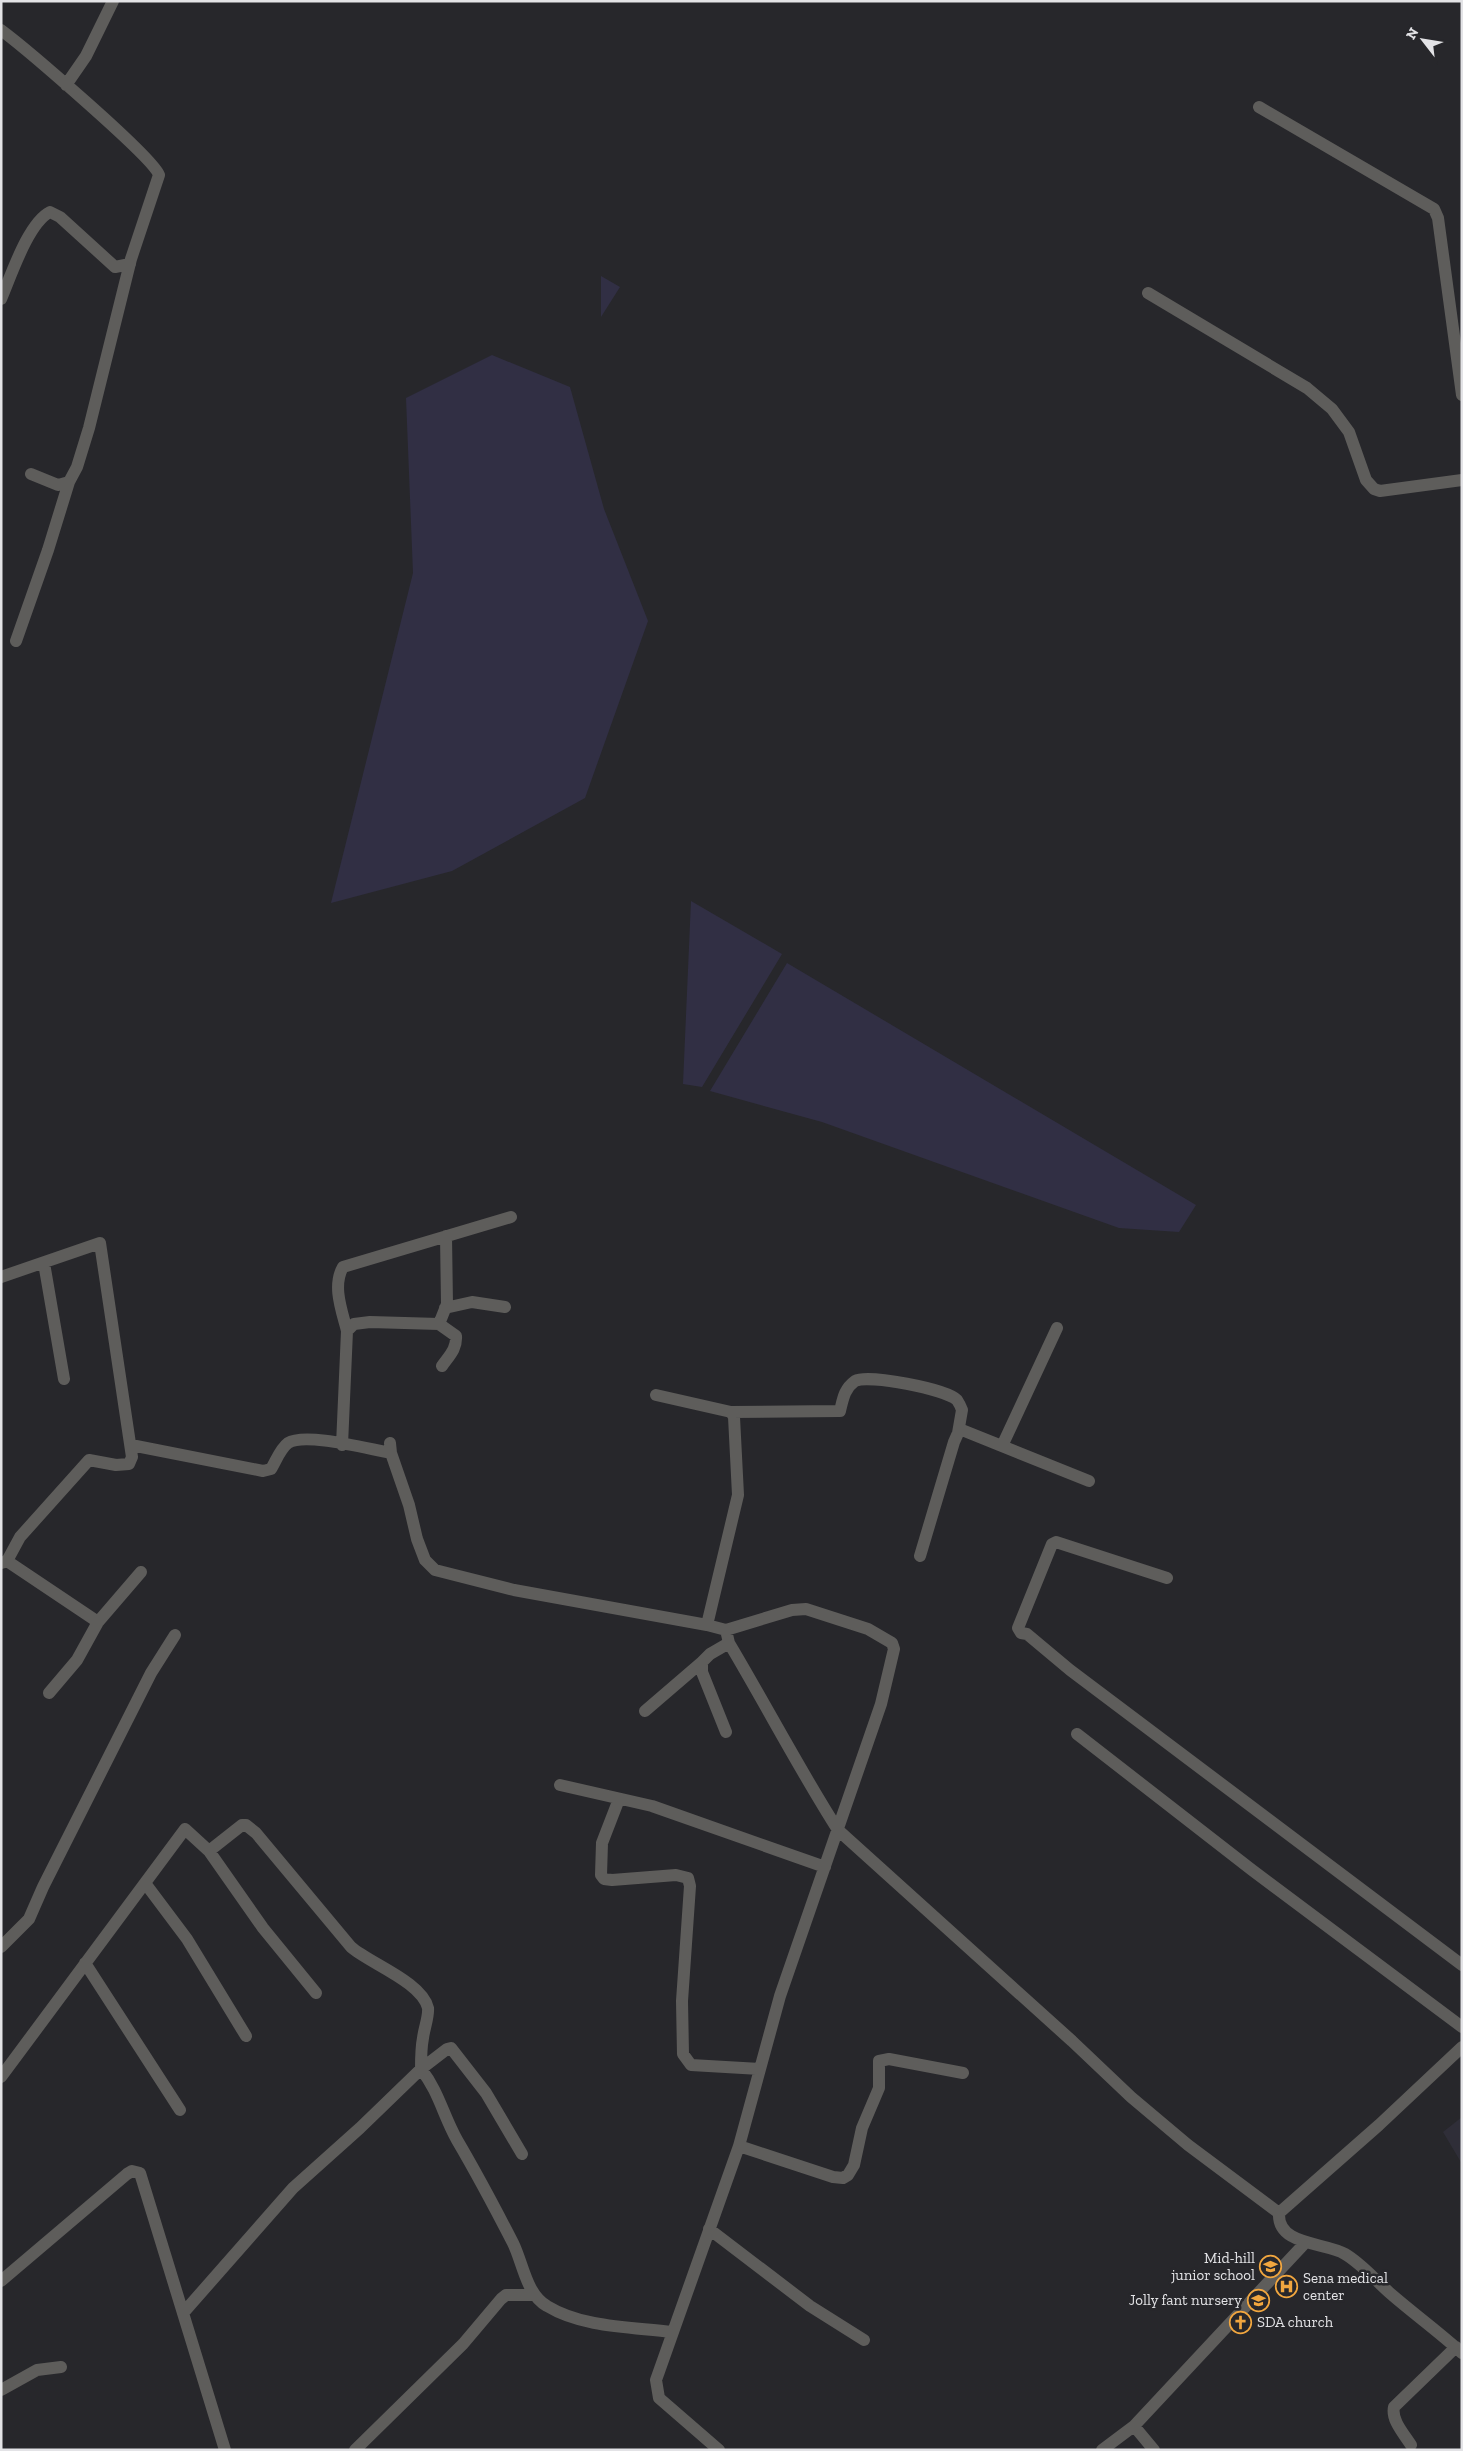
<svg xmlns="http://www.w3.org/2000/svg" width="1463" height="2451" font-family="'Zilla Slab',serif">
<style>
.built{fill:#2f2e38}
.green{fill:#312f44}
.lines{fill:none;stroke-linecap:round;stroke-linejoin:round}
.minor{stroke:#5e5d5b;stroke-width:12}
.labels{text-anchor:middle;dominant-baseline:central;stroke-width:5;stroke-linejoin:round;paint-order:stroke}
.poi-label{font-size:15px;fill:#e3e3e6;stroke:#27272b;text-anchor:end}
</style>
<rect width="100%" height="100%" fill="#27272b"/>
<path class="built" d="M1462,2117v47l-19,-32z"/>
<path class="green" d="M601,276l19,11 -19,30z
M492,355l78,32 34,122 44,112 -63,177 -133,73 -121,32 82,-330 -7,-175z
M691,901l91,53 -80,133 -19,-3z
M787,963l409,242 -17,27 -60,-4 -297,-106 -112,-31z"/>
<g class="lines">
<path class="minor" d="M1,30c23,17 153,128 158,145l-28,84 -42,169 -12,39 -8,15 -11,3 -27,-11
M66,85l20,-29 27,-55
M1259,107l175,102 4,9 24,177
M1148,293l159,95 25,21 17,23 17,48 8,9 6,2 82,-11
M1,299c10,-23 27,-76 49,-87l10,5 55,50 15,-3
M16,641l32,-91 21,-68
M44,1263l20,116
M1,1277l99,-34 32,214 -3,7 -13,1 -27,-5 -69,77 -13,24 -6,2
M445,1308l27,-6 33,5
M439,1324l8,-20 -1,-68
M347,1331c-5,-20 -15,-45 -4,-64l168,-50
M656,1395l75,17 3,5 4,78 -31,130
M731,1412l109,-1c3,-12 4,-22 15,-30 13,-7 91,8 102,19 2,3 4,7 5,10l-4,23
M390,1443l1,10 18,52 8,34 8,21 10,10 79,20 193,35 19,5 66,-20 14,-1 62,20 24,14 2,6 -13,55 -101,292 -41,150 -83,234 3,18 60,52
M131,1445l132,26 8,-2c5,-8 9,-20 17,-26 17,-11 80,6 103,10
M342,1445l5,-114 7,-7 16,-2 69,2 17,12c1,13 -7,20 -14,30
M1002,1446l55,-118
M920,1556l34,-114 4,-9 4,-3 127,51
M7,1561l91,61 43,-50
M1167,1578l-111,-36 -4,2 -34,84 3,5 6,1 43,36 392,295
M726,1630l3,13c37,62 70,126 109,187l234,211 59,56 57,48 91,68
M49,1693l28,-33 21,-38
M645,1711l57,-49
M726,1732l-24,-60v-10l8,-8 19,-11
M1077,1734l175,136 210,157
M560,1785l92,21 173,61
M619,1799l-17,44 -1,32 3,4 8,1 64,-5 12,3 2,8 -8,115 1,53 8,11 69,4
M209,1851l33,-26h4l10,8 95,114c18,16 71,35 77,61 1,8 -4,21 -5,30 -2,10 -2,20 -2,31 18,23 22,46 36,71 20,34 38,68 56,103 10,20 13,51 34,63 36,22 85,21 125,26
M145,1883l42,56 59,97
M1,1947l28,-28 14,-32 108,-214 24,-38
M85,1963l95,147
M1,2077l184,-248 24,22 54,77 53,65
M739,2146l94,31 10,1 5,-3 6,-10 8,-37 17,-40v-27l10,-2 74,14
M1279,2213l100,-88 83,-78
M1279,2213c-2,33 46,29 66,41 17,10 31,27 46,40 23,20 48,38 71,59
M709,2229l101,77 54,34
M1,2281l126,-107 5,-3 8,2 85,277
M184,2312l109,-124 67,-60 61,-59 26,-20 4,-1 35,45 36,61
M1,2390l36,-20 24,-3
M1134,2426l20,24
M1411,2445c-7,-11 -20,-25 -17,-38l62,-60
M355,2450l108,-106 38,-45 5,-4h29
M1102,2450l32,-24 171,-183"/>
</g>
<defs>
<symbol id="school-ring" viewBox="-11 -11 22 22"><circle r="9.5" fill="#27272b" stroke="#f1a63f" stroke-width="1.5"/><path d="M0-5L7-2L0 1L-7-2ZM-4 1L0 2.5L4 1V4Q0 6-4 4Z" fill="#f1a63f"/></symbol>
<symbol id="hospital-ring" viewBox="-11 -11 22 22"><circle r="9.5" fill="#27272b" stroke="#f1a63f" stroke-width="1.5"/><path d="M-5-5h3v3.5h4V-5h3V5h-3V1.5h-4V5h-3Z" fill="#f1a63f"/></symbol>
<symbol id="church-ring" viewBox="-11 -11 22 22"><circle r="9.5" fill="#27272b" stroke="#f1a63f" stroke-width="1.5"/><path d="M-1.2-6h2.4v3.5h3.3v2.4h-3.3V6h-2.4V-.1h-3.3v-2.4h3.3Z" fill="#f1a63f"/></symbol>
</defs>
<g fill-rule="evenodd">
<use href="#school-ring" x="1258" y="2254" width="25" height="25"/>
<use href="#hospital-ring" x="1274" y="2274" width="25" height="25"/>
<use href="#school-ring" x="1246" y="2288" width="25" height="25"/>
<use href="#church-ring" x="1228" y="2310" width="25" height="25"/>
</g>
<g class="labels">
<g class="poi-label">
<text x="1255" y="2258">Mid-hill<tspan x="1255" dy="17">junior school</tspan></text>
<text x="1303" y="2278" text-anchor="start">Sena medical<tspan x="1303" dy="17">center</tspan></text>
<text x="1242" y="2300">Jolly fant nursery</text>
<text x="1257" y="2322" text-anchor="start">SDA church</text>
</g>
</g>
<rect width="1463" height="2451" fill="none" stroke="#e3e3e6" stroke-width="5"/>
<g transform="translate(1423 40) rotate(301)" stroke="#27272b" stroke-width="4" paint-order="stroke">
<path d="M0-4L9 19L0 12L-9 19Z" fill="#e3e3e6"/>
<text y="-8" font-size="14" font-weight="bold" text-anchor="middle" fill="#e3e3e6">N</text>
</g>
</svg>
